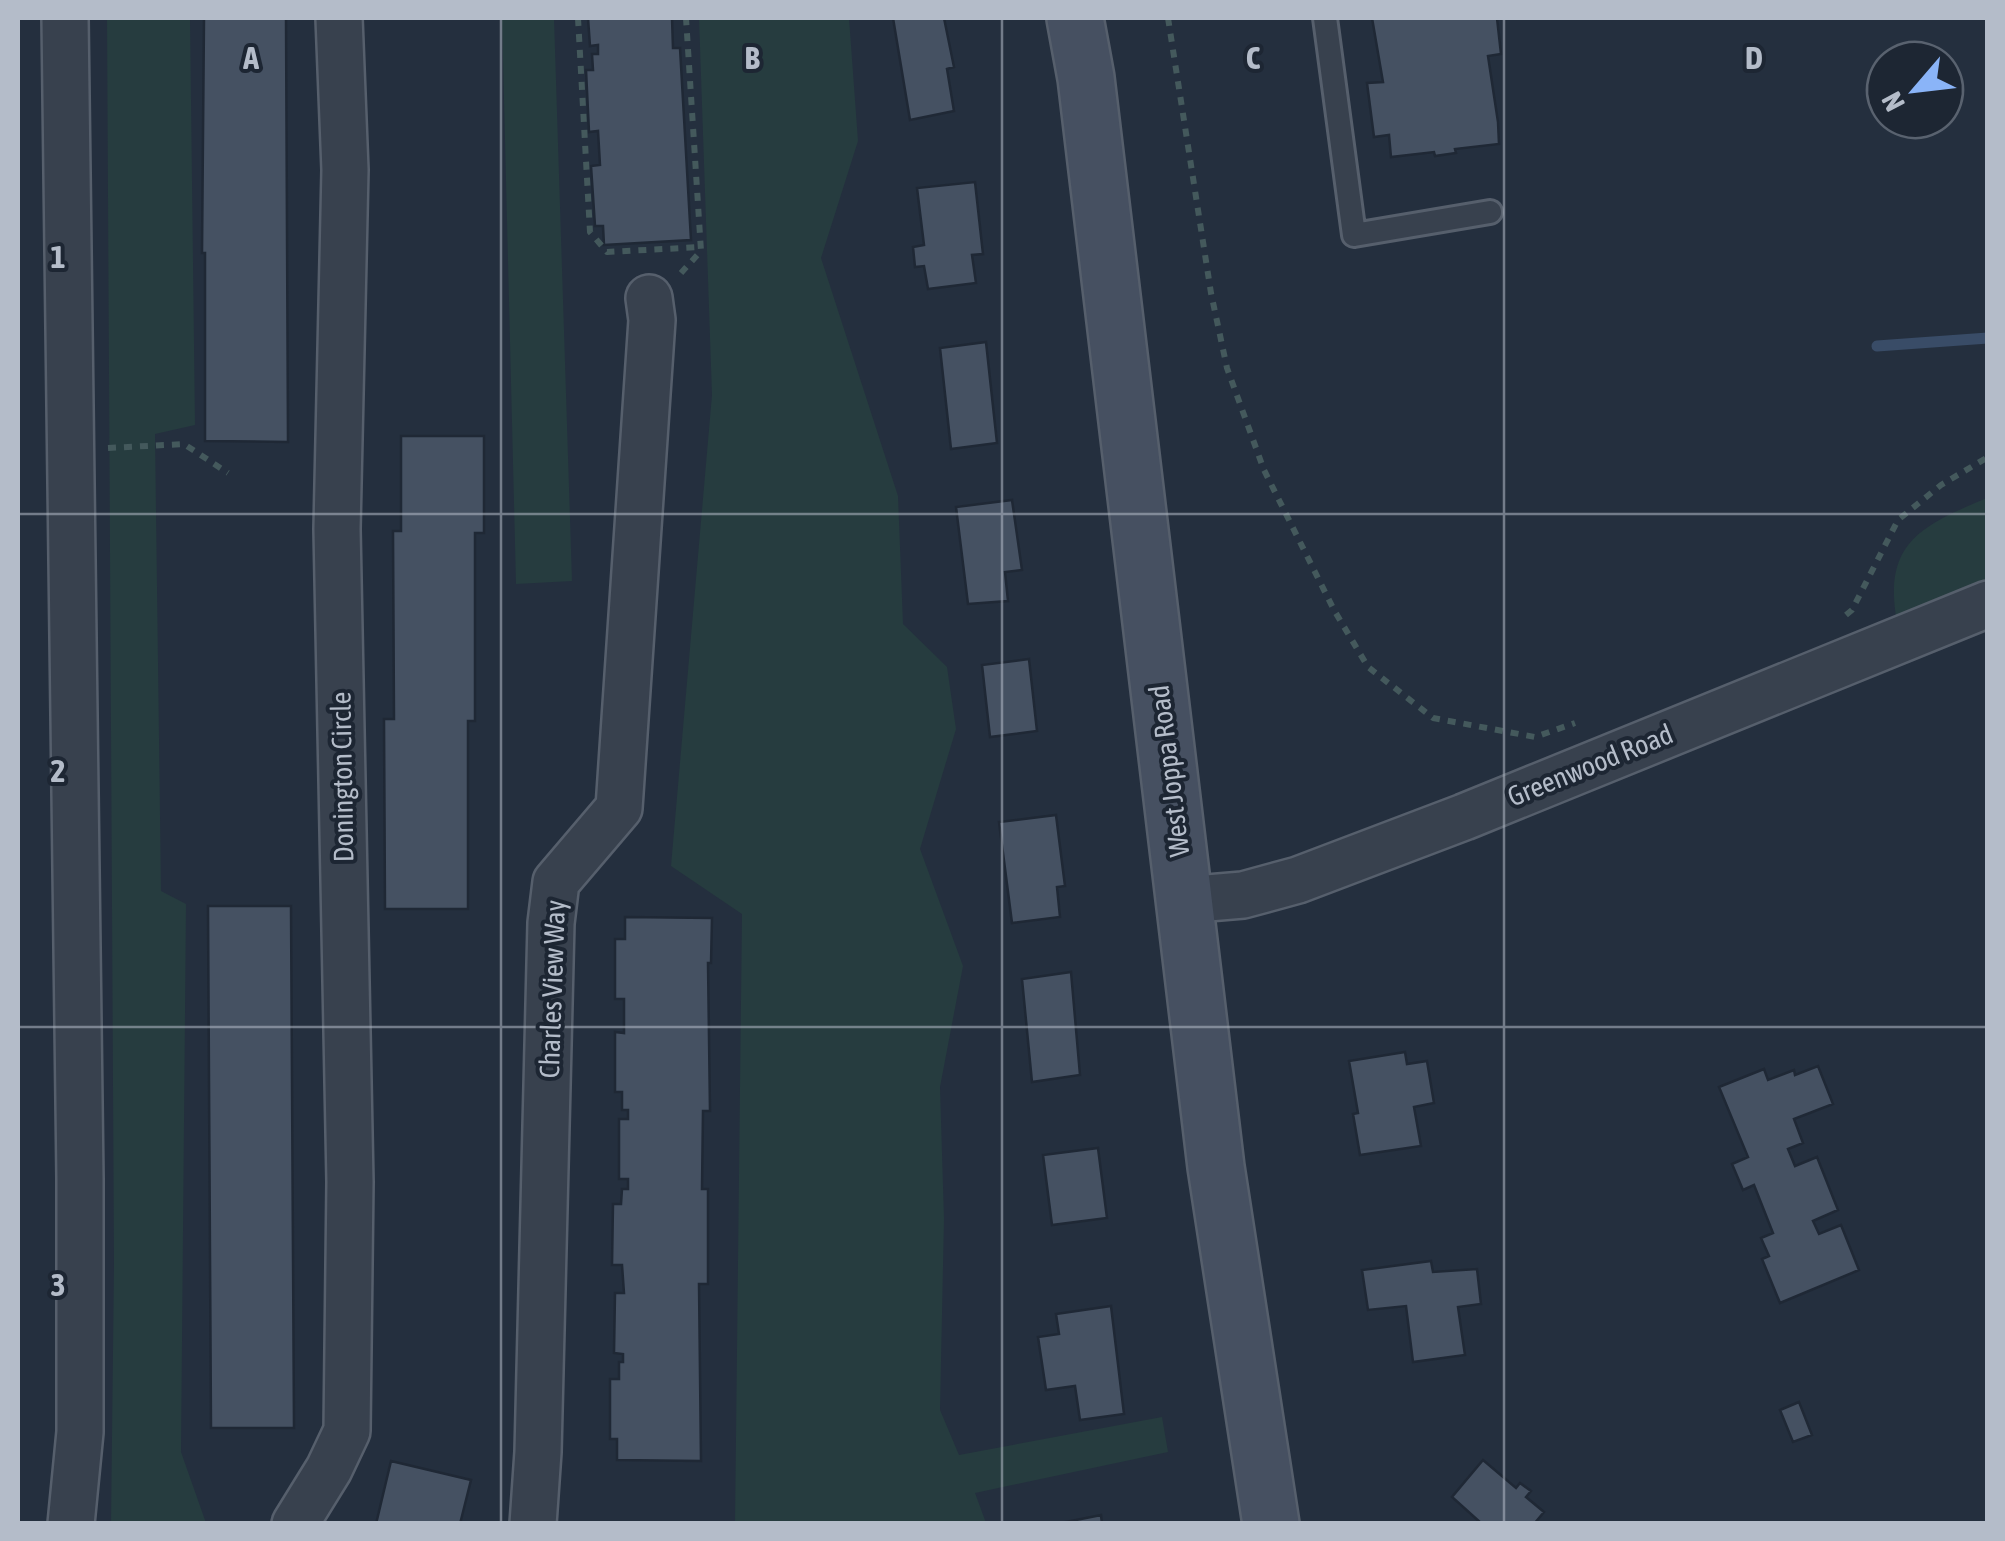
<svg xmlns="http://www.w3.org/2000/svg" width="2005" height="1541" font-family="'Asap Condensed',sans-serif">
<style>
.green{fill:#263c3f}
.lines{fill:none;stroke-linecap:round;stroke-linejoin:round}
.stream{stroke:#394c67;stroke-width:11}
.building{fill:#455162;stroke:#1f2835;stroke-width:2.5}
.lane-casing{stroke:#565f6c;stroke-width:28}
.street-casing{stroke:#565f6c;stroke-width:50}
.secondary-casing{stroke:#565f6c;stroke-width:60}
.path{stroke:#44595c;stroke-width:6;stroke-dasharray:8 8;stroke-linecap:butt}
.lane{stroke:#38414e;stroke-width:22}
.street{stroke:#38414e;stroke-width:45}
.secondary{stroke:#465061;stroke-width:55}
.grid{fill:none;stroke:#b4bcc9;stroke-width:2.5;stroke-opacity:0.55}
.labels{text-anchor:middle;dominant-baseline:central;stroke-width:8;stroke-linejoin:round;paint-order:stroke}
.street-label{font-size:28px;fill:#b4bcc9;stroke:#1d2633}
.grid-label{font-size:32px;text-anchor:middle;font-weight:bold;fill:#b4bcc9;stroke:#1d2633;stroke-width:8;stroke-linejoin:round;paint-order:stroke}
</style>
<rect width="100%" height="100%" fill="#242f3e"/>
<path class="green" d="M107,18h83l5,407 -40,9 6,457 25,13 -5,548 25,71h-95l3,-259z
M502,18h52l18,563 -56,3z
M699,18h150l9,123 -37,117 77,238 5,128 44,43 9,62 -36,120 43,117 -23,121 4,132 -4,191 19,45 203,-38 6,35 -193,41 11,30h-251l7,-609 -71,-48 41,-471z
M1987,498v86l-90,38c-15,-80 26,-97 90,-124z"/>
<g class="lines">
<path class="stream" d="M1877,346l111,-8"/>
</g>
<path class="building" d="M204,18h82l2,424 -83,-1v-188h-3z
M588,18h84l1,30h7l11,192 -87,5 -1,-19h-8l-4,-60 9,-1 -2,-34 -9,1 -3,-62h7l-1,-16h6v-9l-8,1z
M893,18h51l10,49 -7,2 7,42 -44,9z
M1372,18h125l4,36 -13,2 10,66 1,22 -44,5 1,4 -21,3 -1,-4 -43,5 -2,-22 -15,2 -7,-54 16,-1z
M975,182l8,72 -11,1 4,28 -48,6 -4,-23 -9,1 -2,-20 11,-2 -7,-57z
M986,342l11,101 -46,6 -11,-101z
M401,436h83v97h-9v188h-7v188h-83l-1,-190h10l-1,-188h8z
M1012,500l10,70 -17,2 3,29 -40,3 -12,-97z
M1029,659l8,72 -47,6 -8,-72z
M1056,815l9,71 -8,1 3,30 -48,6 -13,-101z
M208,906h83l3,522h-83z
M625,917l87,1 -1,45h-3l2,148h-7l-1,78h6v95h-9l2,177 -84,-1v-21h-7v-60h9v-17h4v-8l-9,-1 1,-60h9l-2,-28h-10l1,-61h8l1,-15h6v-10h-9v-60h9v-9h-6v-18h-7v-60l9,1v-34h-9v-60h10z
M1071,972l9,103 -48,7 -10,-103z
M1405,1052l2,12 20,-3 7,42 -20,4 7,39 -61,9 -7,-41 5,-1 -9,-52z
M1818,1066l15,38 -39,15 9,24 -15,6 7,17 22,-9 21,53 -25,11 6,13 22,-9 18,45 -79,33 -18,-44 7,-3 -8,-18 12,-5 -19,-48 -11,5 -11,-26 16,-7 -29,-70 45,-18 4,11 26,-10 1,5z
M1098,1148l9,70 -55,7 -9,-70z
M1431,1261l2,11 44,-3 4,35 -23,3 7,48 -52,7 -7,-56 -38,4 -6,-40z
M1111,1306l13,108 -44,6 -5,-34 -29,4 -8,-53 21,-3 -3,-20z
M1799,1402l13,33 -19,7 -13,-32z
M1483,1460l33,28 4,-5 11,8 -5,6 18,15 -10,12h-52l-30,-27z
M391,1461l80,19 -11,44h-84z
M1101,1515l1,9h-46z"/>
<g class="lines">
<defs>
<path id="lane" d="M1325,18l29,217 136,-23"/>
<path id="street" d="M65,18l15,1161v253l-9,92
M1184,900l59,-5 55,-15 166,-63 524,-213
M295,1524l34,-55 18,-38 3,-249 -13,-653 8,-359 -6,-152
M533,1524l5,-72 13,-529 5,-41 63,-74 33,-488 -3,-22"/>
<path id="secondary" d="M1075,18l11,60 130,1089 55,357"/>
</defs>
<use href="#lane" class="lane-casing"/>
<use href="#street" class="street-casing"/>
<use href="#secondary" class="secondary-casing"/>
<path class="path" d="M578,18l12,214 17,20 94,-5
M1168,18l43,275 16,75 37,102 70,140 34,57 65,51 102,19 40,-14
M681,273l20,-22 -15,-233
M108,448l76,-4 44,29
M1846,615l6,-5 46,-90 43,-35 47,-28"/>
<use href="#lane" class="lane"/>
<use href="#street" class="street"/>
<use href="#secondary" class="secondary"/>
</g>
<path class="grid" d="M501,18v1506M1002,18v1506M1504,18v1506M18,514h1970M18,1027h1970"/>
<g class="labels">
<g class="street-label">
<text transform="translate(1590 765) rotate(-22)">Greenwood Road</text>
<text transform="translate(1169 771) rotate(-97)">West Joppa Road</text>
<text transform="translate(342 777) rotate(-91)">Donington Circle</text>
<text transform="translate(552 989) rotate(-88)">Charles View Way</text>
</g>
</g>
<g class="grid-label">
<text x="251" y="69">A</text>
<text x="752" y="69">B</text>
<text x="1253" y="69">C</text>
<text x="1754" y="69">D</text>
<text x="58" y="268">1</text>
<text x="58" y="782">2</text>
<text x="58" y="1296">3</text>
</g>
<rect width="2005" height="1541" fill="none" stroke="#b4bcc9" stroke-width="40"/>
<g transform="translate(1915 90) rotate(242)"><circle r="48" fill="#1d2633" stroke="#59626f" stroke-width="2.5"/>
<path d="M0-8L18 38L0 25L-18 38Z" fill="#8ab4f8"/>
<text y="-15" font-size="28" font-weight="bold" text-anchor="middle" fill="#b4bcc9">N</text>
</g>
</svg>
